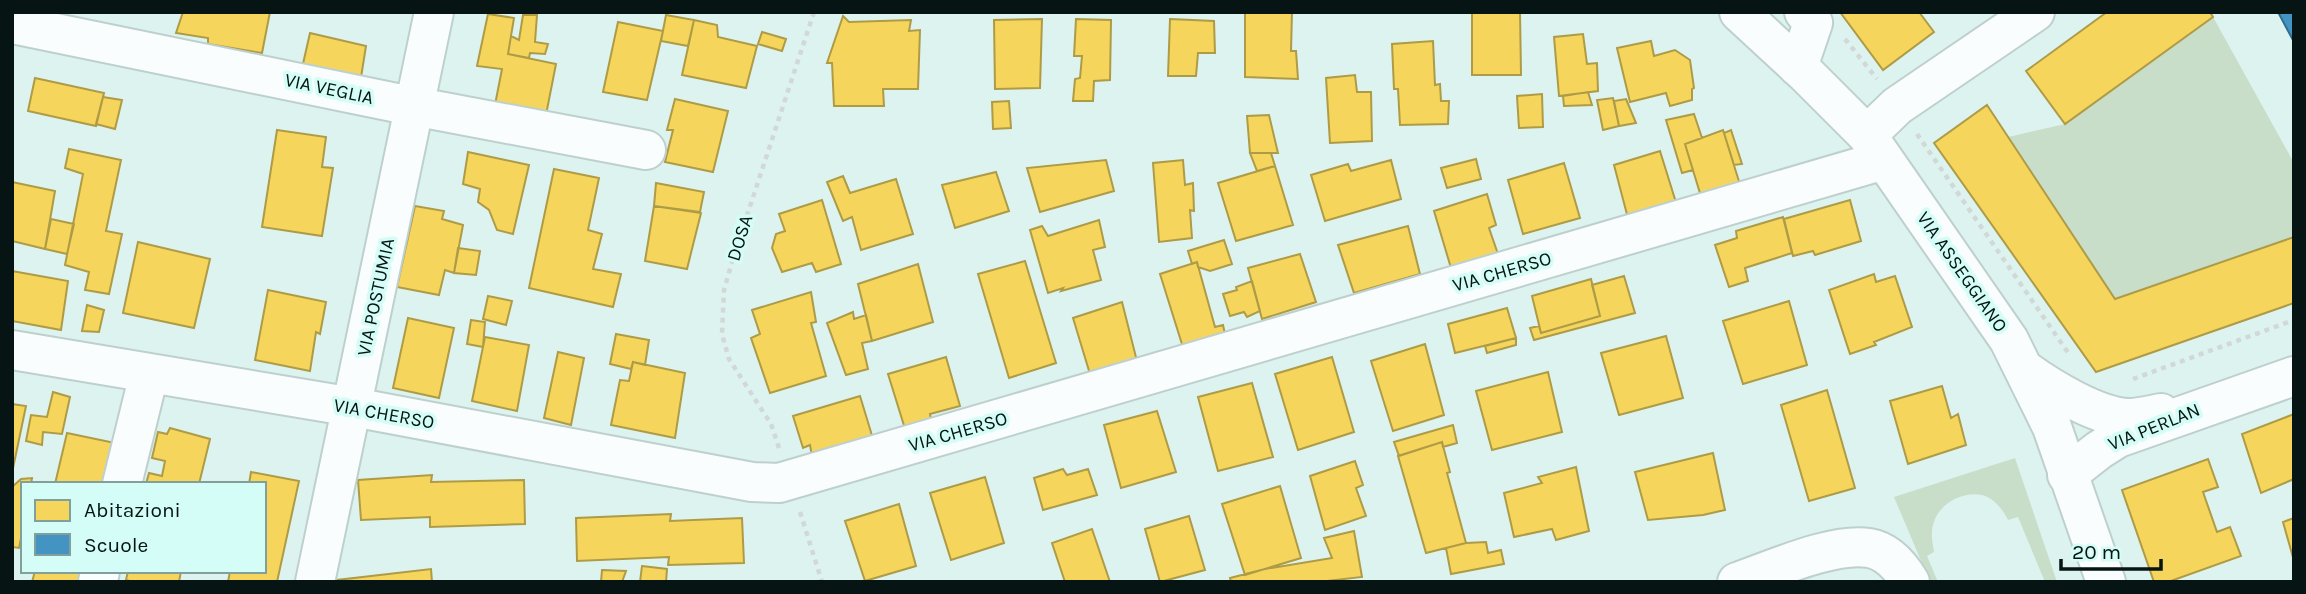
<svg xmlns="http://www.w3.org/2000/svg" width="2306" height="594" font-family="Karla,sans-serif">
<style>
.green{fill:#c8dec8}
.homes{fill:#f6d55c;stroke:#ae9b46;stroke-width:2}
.schools{fill:#4393c3;stroke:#316d8e;stroke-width:2}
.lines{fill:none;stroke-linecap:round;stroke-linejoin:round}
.minor-casing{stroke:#bed0cd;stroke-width:42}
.path{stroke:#d1d8d6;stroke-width:4.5;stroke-dasharray:5 5;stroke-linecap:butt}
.minor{stroke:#fafdfd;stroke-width:38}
.labels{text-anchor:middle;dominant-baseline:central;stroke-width:7;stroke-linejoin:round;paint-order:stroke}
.street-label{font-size:19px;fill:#061513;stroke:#d3fdf6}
</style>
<rect width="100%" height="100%" fill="#ddf3f0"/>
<path class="green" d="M2213,17l81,146v74l-179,62 -107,-162 57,-13z
M2015,458l42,124h-12l-27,-65 -10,3c-4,-8 -9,-15 -17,-21 -19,-12 -48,1 -56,20 -5,11 -3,22 -1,33l-7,4 11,26h-8l-36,-85z"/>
<path class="homes" d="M183,12h87l-8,41 -54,-9v-6l-32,-5z
M1245,12h47l-1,39h5l2,28 -53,-2z
M1472,12h48l1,63h-49z
M1840,12h79l15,20 -51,38z
M2107,12h103l3,5 -148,107 -39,-53z
M488,14l26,4 -6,36 48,10 -12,61 -51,-10 9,-46 -25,-3z
M523,15h14l-2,27 13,2 -3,10 -15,-1 -1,5 -21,-4 3,-18 8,4z
M666,15l28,5 -6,26 -27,-5z
M843,16l6,6 62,-2 -2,11 11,-1 -2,59h-35l1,17h-50l-2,-43h-5z
M1042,19l-2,69 -45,1 -1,-69z
M1076,19l35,1 -1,60 -16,1 -1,20h-20l2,-22 5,-1 2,-22h-8z
M1170,19l44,2 1,32h-17l-2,23h-28z
M694,20l23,5 1,12 39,9 -11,42 -64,-13z
M618,22l45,9 -16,69 -44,-8z
M762,32l24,7 -4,12 -24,-7z
M310,33l56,13 -7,44 -59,-13z
M1583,34l4,30 10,-1 1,28 -39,5 -5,-59z
M1433,41l2,44 5,-1 1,17h8l-1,23 -48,1 -2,-36h-4l-2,-45z
M1651,41l3,15 21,-6 15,10 4,28 -2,1v11l-22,6 -4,-13 -36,9 -13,-54z
M1355,75l2,17h14l1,49 -42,2 -4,-65z
M35,78l69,15 -8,33 -68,-15z
M1588,92l4,13 -28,1 -1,-10z
M1542,94l1,33 -24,1 -2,-32z
M103,97l19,3 -7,29 -19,-5z
M1613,98l6,28 -16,4 -6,-30z
M675,99l53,12 -15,61 -48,-10 8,-32h-6z
M1626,99l10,24 -17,3 -5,-25z
M1009,101l2,27 -18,1 -1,-27z
M1987,105l128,194 179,-62v66l-198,69 -162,-229z
M1694,114l8,24 -17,6 8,26 -11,3 -16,-53z
M1269,115l9,38h-28l-3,-37z
M277,130l49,7 -4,30 11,1 -11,68 -60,-9z
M1723,130l19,61 -39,12 -18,-59z
M1731,130l11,34 -8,1 -10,-32z
M69,149l52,11 -15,71 16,3 -13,60 -24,-4 4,-18 -24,-7 18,-91 -18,-6z
M1660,151l18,58 -48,17 -16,-61z
M468,152l61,13 -16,69 -16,-4 -8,-20 -11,-8 2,-13 -17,-5z
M1250,153h21l4,13 -18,5z
M1476,159l5,20 -34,9 -6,-20z
M1106,160l8,31 -74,21 -13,-44z
M1183,160l2,25 8,-2 1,28 -4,-1 2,28 -33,4 -6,-79z
M1391,160l10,39 -76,22 -14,-46 37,-11 3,7z
M1564,163l16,55 -57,16 -15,-54z
M1275,166l18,59 -57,16 -18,-58z
M554,169l45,9 -11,52 14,4 -9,35 28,5 -8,33 -84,-19z
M996,172l13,39 -54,17 -13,-43z
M843,176l7,17 46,-14 17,55 -52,16 -9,-33 -9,4 -16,-39z
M12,182l43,9 -10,58 -33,-8z
M656,183l48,9 -4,20 -46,-6z
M1487,194l9,31 -7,3 9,26 -47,14 -17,-57z
M822,200l19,64 -25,8 -4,-9 -30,9 -10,-24 4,-14 9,-3 -6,-17z
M1850,200l11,41 -46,14 -2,-4 -20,5 -9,-37z
M415,206l29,5 -2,8 21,6 -9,48 -9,-3 -6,25 -42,-8z
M654,206l47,7 -14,56 -42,-8z
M1783,217l9,36 -47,15 3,13 -19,6 -14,-42 22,-7 -1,-7z
M51,219l23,5 -7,30 -22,-5z
M1099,220l6,27 -12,3 8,30 -40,11 2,-3 -15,5 -18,-63 12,-4 6,10z
M1408,226l12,48 -66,19 -16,-48z
M1224,240l8,24 -22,7 -12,-4 -1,-5 -5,2 -4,-13z
M138,242l72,17 -16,69 -71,-15z
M458,248l22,3 -4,24 -22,-2z
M1300,254l16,48 -54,17 -14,-51z
M1025,261l31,102 -47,15 -31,-104z
M1197,262l18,65 8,-2 4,18 -41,14 -26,-83z
M918,264l15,58 -61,19 -14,-57z
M12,271l56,10 -7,49 -49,-9z
M1874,274l2,8 19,-6 17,51 -38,15 2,3 -26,9 -21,-64z
M1624,276l11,37 -101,27 -4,-12 9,-2 2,7 59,-17 -8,-31z
M1591,279l9,37 -59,17 -9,-37z
M1252,281l8,30 -13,6 -3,-5 -14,4 -7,-22 14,-4 -1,-3z
M268,290l58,12 -6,32 -4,-2 -6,39 -55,-11z
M811,292l5,30 -5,1 15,53 -56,17 -19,-55 9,-4 -8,-24z
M488,296l24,5 -6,24 -23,-6z
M1789,301l18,64 -64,19 -20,-63z
M1122,302l17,67 -46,15 -20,-66z
M87,305l17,5 -5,22 -17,-1z
M1507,308l9,30 -61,15 -7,-29z
M853,312l1,7 12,-4 6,26 -10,2 6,26 -22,6 -19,-52z
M408,318l46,10 -15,70 -46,-10z
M471,320l14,2 -2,25 -16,-3z
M616,334l33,6 -4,25 -12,-3 -2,7 -21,-5z
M1666,336l17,62 -64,17 -18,-62z
M485,337l44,8 -12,66 -45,-10z
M1516,338v7l-29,8 -2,-7z
M1425,344l19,71 -51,16 -22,-70z
M558,352l26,6 -13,67 -27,-7z
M946,357l14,49 -30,8 2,10 -26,8 -18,-58z
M1332,357l22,75 -56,18 -23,-76z
M633,362l52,11 -10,65 -64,-13 9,-45 9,1z
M1548,372l14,60 -70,18 -16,-59z
M1252,383l21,74 -55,14 -20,-74z
M1942,386l9,32 7,-4 8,31 -58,19 -18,-63z
M1827,390l28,98 -46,13 -28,-96z
M53,392l17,5 -8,37 -19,-2 -1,13 -16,-4 5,-26 16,2z
M860,396l14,46 -61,20 -3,-17 -7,3 -10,-32z
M12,404l14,2 -14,67z
M1157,411l19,61 -55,16 -17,-63z
M2294,414v65l-33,14 -19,-59z
M1453,425l4,18 -14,4 -1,-5 -43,14 -5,-14z
M170,428l40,11 -11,45h-53l3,-11 13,3 3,-15 -13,-3 6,-26 9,2z
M67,433l48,10 -10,41h-50z
M1442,442l8,30 -3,1 19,70 -40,10 -28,-97z
M1713,453l12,57 -22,5 -55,5 -13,-48z
M2208,459l10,28 -15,5 14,40 13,-5 11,29 -73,26h-14l-32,-92z
M1355,461l8,24 -7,3 10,28 -41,14 -15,-54z
M1576,467l13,64 -33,9 -4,-11 -38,8 -10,-44 38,-10 -4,-6z
M1063,469l4,6 21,-6 9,26 -54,15 -9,-32z
M251,472l48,9 -22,101h-49l2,-11h34v-87h-15z
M432,475l-1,7 93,-2 1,44 -95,3v-10l-69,3 -3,-40z
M985,477l19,66 -53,17 -21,-67z
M32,478l-1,6h-8v44l-4,20 -7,-1v-60l9,-8z
M1280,486l21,72 -56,17 -23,-71z
M899,504l17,62 -51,15 -20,-60z
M671,514l-1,7 72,-3 2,45 -76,2 1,-8 -92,4 -1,-43z
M1189,516l16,54 -45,12 -15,-53z
M2294,518v43l-11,-39z
M1092,529l18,53h-45l-13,-39z
M1354,531l8,46 -44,5h-87l-1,-4 35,-9 67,-11 -8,-20z
M1486,542l2,11 13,-3 3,14 -53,10 -5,-26 20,-5z
M642,566l25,3 -1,13h-26z
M431,569l1,13h-95v-2z
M602,570l24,1 -4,11h-21z
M35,571h49l-2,11h-50z
M128,571h53l-2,11h-46l-7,-2z"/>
<path class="schools" d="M2278,12h16v30z"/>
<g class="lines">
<defs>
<path id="minor" d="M1739,12l66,61 62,62 142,205 43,87 54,155
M12,24l385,79 249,47
M1798,67l15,-44 -9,-11
M1867,135l30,-29 138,-94
M12,350l341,57 399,75 27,1 1105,-323
M2025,370c25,18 72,47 104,48 10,0 22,-3 32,-5
M2067,475l32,-25 19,-12 176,-62
M122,484l27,-110
M98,582l2,-11
M315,582l119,-570
M1737,582c35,-12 96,-40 132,-34 18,3 32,19 41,34"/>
</defs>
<use href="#minor" class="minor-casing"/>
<path class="path" d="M1845,39l32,40
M1917,134l152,220
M2133,379l161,-59
M779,448l-8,-24 -42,-65 -7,-25 2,-44 10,-35 80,-243
M800,512l22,70"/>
<use href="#minor" class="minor"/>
</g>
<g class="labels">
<g class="street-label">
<text transform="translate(329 89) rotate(12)">VIA VEGLIA</text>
<text transform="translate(740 238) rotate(-73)">DOSA</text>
<text transform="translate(1502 272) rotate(-16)">VIA CHERSO</text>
<text transform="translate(1962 272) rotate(55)">VIA ASSEGGIANO</text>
<text transform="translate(376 297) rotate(-78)">VIA POSTUMIA</text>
<text transform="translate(384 414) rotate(10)">VIA CHERSO</text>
<text transform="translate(2154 427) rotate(-22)">VIA PERLAN</text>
<text transform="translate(958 432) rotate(-16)">VIA CHERSO</text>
</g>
</g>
<rect width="2306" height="594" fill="none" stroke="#061513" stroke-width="28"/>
<rect x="21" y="482" width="245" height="91" fill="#d3fdf6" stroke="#81a09b" stroke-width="2"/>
<rect x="35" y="500" width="35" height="21" fill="#f6d55c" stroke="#81a09b" stroke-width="2"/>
<text x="84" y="517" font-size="21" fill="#061513">Abitazioni</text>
<rect x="35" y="534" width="35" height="21" fill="#4393c3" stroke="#81a09b" stroke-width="2"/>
<text x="84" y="552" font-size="21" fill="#061513">Scuole</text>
<path d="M2061 559v10h100v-10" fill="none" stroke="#061513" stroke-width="3.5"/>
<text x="2072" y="559" font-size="21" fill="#061513" stroke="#d3fdf6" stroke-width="5" paint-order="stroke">20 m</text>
</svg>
